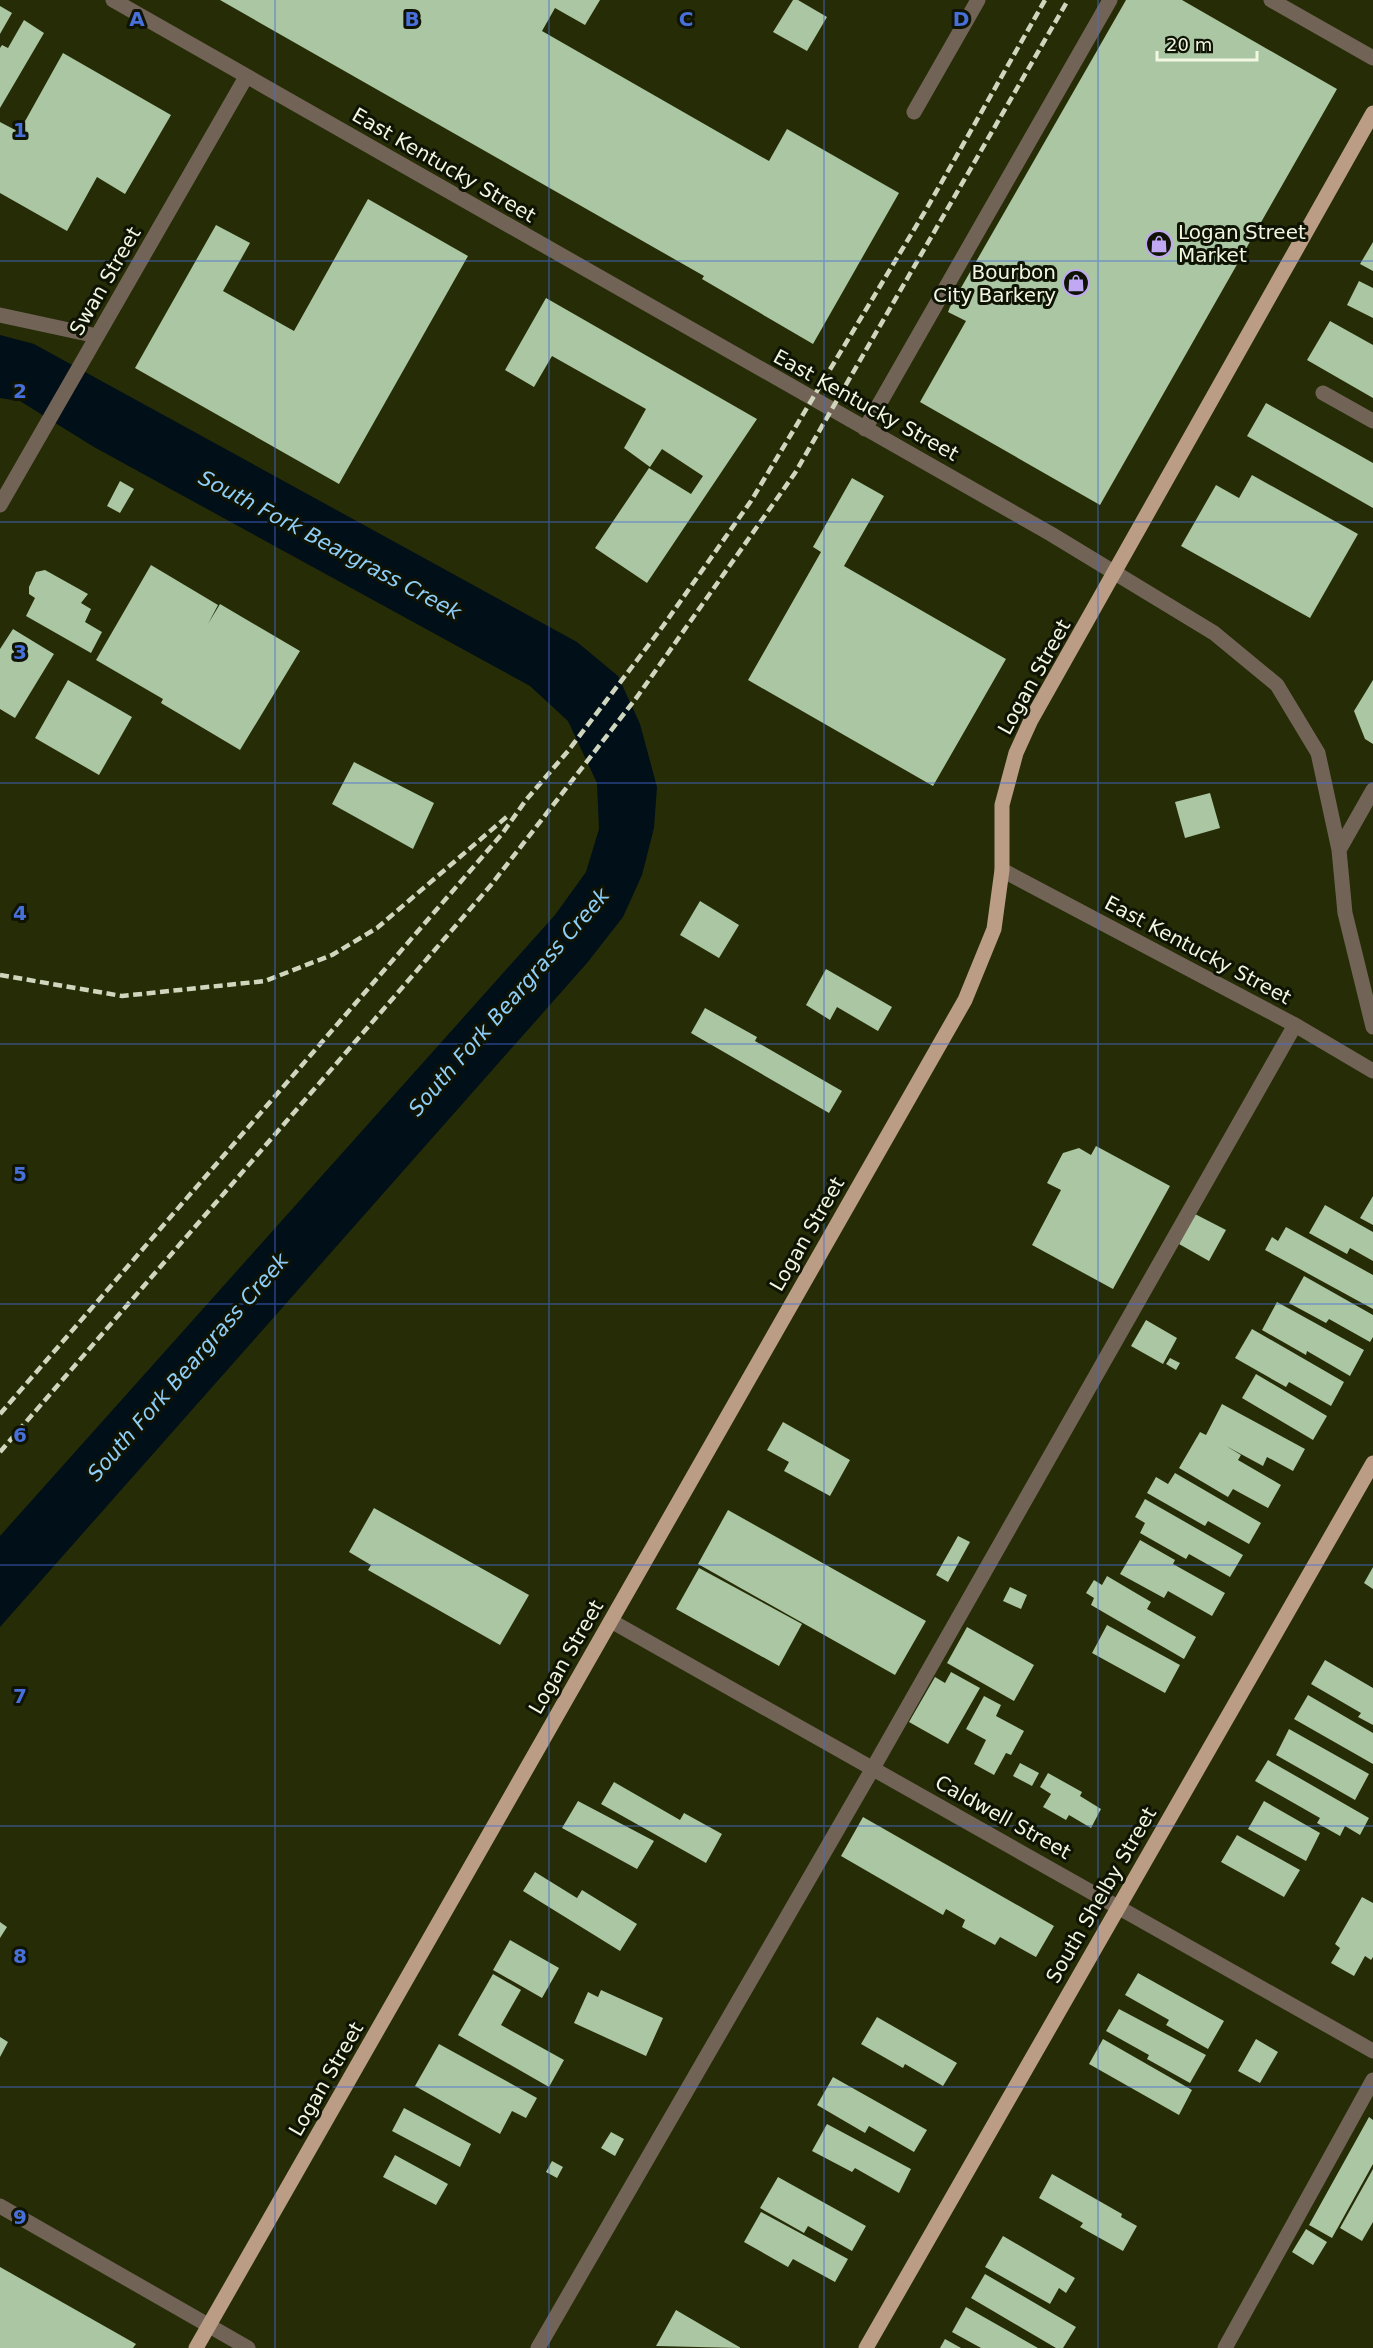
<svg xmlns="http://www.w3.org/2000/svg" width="1373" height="2348" font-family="'DejaVu Sans',sans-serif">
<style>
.water{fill:#010f19}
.building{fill:#aac6a2}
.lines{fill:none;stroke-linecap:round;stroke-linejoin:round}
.minor{stroke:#726357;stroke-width:15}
.major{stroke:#bb9d85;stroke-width:15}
.rail{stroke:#d0d6bd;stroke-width:4.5;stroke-dasharray:9 4.5;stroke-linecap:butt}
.grid{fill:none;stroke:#4770da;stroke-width:1.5;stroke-opacity:0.55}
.labels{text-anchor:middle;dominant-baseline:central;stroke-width:6;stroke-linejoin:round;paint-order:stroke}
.street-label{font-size:20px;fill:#f1f7e1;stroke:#0f1304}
.poi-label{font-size:20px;fill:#f1f7e1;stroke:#0f1304;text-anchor:start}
.water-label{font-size:21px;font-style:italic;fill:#8ecef9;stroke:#0f1304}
.grid-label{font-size:20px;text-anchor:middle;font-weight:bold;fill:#4770da;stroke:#0f1304;stroke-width:6;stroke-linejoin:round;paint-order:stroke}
</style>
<rect width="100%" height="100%" fill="#252c06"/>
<path class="water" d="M0,335l34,9 543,298 41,34 22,48 17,63 -3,41 -12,47 -19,42 -36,46 -587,664v-91l555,-621 31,-43 13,-43 -2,-46 -29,-62 -38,-35 -436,-239 -74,-46 -20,-3z"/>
<path class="building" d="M220,0h380l-15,25 -30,-17 -13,23 227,130 18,-32 112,64 -86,151 -111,-65 2,-3z
M793,0h5l29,17 -20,34 -34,-19z
M1126,0h56l155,89 -237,416 -180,-103 46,-81 -18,-9 2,-5z
M0,6l12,7 -12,21z
M24,20l20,13 -44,75v-60l2,-3 6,3z
M63,53l108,62 -46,79 -28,-17 -30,54 -67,-38v-71l19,10z
M368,199l100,57 -129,228 -204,-116 81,-143 34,18 -27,48 71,40z
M1373,242v29l-13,-7z
M1359,281l14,7v30l-26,-13z
M546,298l211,121 -110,164 -52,-35 54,-80 42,26 12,-18 -41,-27 -12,18 -26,-19 22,-39 -94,-53 -18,31 -29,-17z
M1330,321l43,24v53l-66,-38z
M1266,403l107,60v45l-126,-72z
M1252,475l106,59 -48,84 -129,-72 35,-61 23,13z
M852,478l32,18 -40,70 162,93 -73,127 -185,-106 73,-128 -8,-5z
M120,481l14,8 -14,24 -13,-7z
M151,565l67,40 -10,19 12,-20 80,47 -60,99 -79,-47 2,-4 -67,-39z
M45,570l43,24 -7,9 10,6 -6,13 17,10 -11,21 -65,-37 9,-18 -6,-4v-7l7,-15z
M13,629l41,25 -39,64 -15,-9v-60z
M68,680l64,37 -33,58 -64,-37z
M1373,680v64l-8,-5 -11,-28z
M354,762l80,41 -21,46 -81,-45z
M1210,793l10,35 -35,10 -10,-36z
M700,901l39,24 -20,33 -39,-23z
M826,969l66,38 -14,24 -41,-24 -7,13 -24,-15z
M705,1008l52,29 -2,4 87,50 -13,22 -138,-80z
M1096,1146l74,40 -57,103 -81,-44 29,-55 -14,-7 16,-30 16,-5 12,7z
M1373,1196v29l-13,-7z
M1325,1205l48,27v29l-23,-13 -3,6 -38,-21z
M1195,1214l31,16 -17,31 -30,-17z
M1286,1227l87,48v34l-108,-59 7,-13 6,4z
M1304,1276l69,39v22l-3,5 -41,-23 -3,4 -37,-20z
M1277,1302l87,48 -14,26 -43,-25 -1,4 -44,-25z
M1146,1320l31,18 -14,26 -32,-18z
M1252,1329l92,53 -13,24 -42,-24 -3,5 -51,-29z
M1170,1358l10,5 -4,7 -10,-6z
M1256,1374l71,42 -14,24 -71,-42z
M1222,1404l83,45 -12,22 -26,-14 -4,9 -37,-20 15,9 -3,5 43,25 -13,23 -35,-19 -5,8 -49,-29 21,-36 6,3z
M783,1422l67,38 -20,36 -46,-25 5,-9 -22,-12z
M1175,1473l86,50 -12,21 -41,-23 -3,5 -58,-33 9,-16 12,7z
M1145,1499l98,56 -13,22 -41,-23 -3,5 -46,-26 5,-10 -10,-6z
M374,1508l155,87 -29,50 -132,-75 3,-5 -22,-13z
M728,1510l198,111 -31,54 -197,-111z
M958,1536l12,6 -22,40 -12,-7z
M1140,1540l35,20 -2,4 52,29 -13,23 -44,-25 -4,7 -44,-24z
M1373,1567v22l-9,-6z
M699,1568l103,56 -23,42 -103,-57z
M1107,1576l44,26 -4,7 49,28 -12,22 -93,-54 3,-7 -8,-5 8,-13 8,5z
M1010,1587l17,8 -6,14 -18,-8z
M1107,1625l73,40 -15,28 -73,-40z
M967,1627l67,38 -20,36 -67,-38z
M1325,1660l48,28v37l-15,-8 3,-4 -50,-29z
M951,1672l29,16 -32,56 -39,-22 26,-45 10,6z
M1308,1695l65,38v31l-79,-45z
M984,1696l17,9 -5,11 28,15 -13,24 -5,-2 -12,22 -20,-11 12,-24 -20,-11z
M1289,1729l80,45 -14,26 -79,-45z
M1268,1760l101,58 -9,17 -15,-9 -5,10 -23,-13 3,-5 -65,-37z
M1020,1763l19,10 -7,13 -19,-10z
M1048,1773l34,19 -2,4 21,13 -10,19 -22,-13 -3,5 -23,-13 8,-13 -11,-7z
M614,1782l66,38 4,-7 38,21 -16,29 -105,-59z
M578,1801l76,40 -17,28 -75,-41z
M1264,1801l56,32 -14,28 -58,-32z
M863,1817l191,109 -18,31 -36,-20 -5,8 -33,-18 3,-7 -19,-11 -3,6 -102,-59z
M1237,1835l63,35 -16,27 -63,-35z
M535,1872l42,26 5,-8 55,34 -17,27 -97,-60z
M1362,1897l11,6v54l-2,3 -6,-4 -11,20 -23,-13 9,-15 -5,-4z
M0,1922l7,5 -7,11z
M510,1940l49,28 -17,30 -49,-28z
M1138,1973l86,48 -16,28 -42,-24 3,-5 -44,-25z
M493,1974l28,16 -20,35 63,35 -15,27 -91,-52z
M601,1990l62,28 -17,38 -72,-33 14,-31 10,5z
M1119,2009l87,46 -16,28 -43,-24 2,-4 -43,-24z
M877,2017l80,46 -14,23 -38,-22 -2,4 -42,-24z
M0,2037l8,5 -8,15z
M1103,2039l89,51 -13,25 -90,-51z
M1256,2039l22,13 -18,31 -22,-12z
M439,2044l98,54 -11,20 -14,-7 -12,23 -85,-48z
M833,2077l94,53 -13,22 -45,-26 -4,7 -48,-28z
M404,2108l67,36 -11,23 -68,-36z
M1369,2117l4,3v44l-41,74 -23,-13z
M827,2124l84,45 -12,24 -44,-25 -3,4 -40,-21z
M611,2132l13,7 -9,17 -14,-8z
M395,2155l53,29 -12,21 -53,-28z
M552,2161l11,6 -6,11 -11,-6z
M1373,2169v53l-11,19 -22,-13z
M1052,2174l70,40 -1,3 16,9 -14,25 -43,-24 3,-4 -44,-25z
M778,2177l88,49 -14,25 -44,-25 -4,7 -44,-25z
M761,2212l87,47 -13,23 -42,-23 -5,8 -44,-25z
M1306,2229l21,13 -14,23 -21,-13z
M1003,2236l72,42 -9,15 -7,-5 -9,16 -65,-37z
M0,2267l136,77 -3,4h-133z
M985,2274l91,53 -13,21h-7l-85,-50z
M966,2307l72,41h-57l-29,-16z
M676,2310l65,38 -85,-2z
M945,2339l16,9h-21z"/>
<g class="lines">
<path class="minor" d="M113,0l938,534 163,99 63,52 41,68 21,97 6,63 28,114
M1271,0l102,58
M914,112l64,-112
M0,315l97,21
M1323,393l50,28
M865,429l245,-429
M0,505l246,-428
M1339,850l34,-60
M1002,870l293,155 78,46
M611,1621l762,430
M0,2206l248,142
M538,2348l335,-580 422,-743
M1225,2348l148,-268"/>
<path class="major" d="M196,2348l769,-1348 29,-71 8,-59v-65l14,-52 15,-33 342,-607
M866,2348l507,-885"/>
<path class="rail" d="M0,975l122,21 143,-15 67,-26 45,-27 133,-114
M0,1414l502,-580 24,-34 42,-49 95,-125 88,-125 176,-293 118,-208
M0,1452l491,-567 146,-188 158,-224 273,-473"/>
</g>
<path class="grid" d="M275,0v2348M549,0v2348M824,0v2348M1098,0v2348M0,261h1373M0,522h1373M0,783h1373M0,1044h1373M0,1304h1373M0,1565h1373M0,1826h1373M0,2087h1373"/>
<defs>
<symbol id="shop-ring" viewBox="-11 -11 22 22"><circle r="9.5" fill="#0f1304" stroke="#c0a8f3" stroke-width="1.5"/><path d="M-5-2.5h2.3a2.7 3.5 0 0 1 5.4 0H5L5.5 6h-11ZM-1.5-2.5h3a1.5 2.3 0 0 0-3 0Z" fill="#c0a8f3"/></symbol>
</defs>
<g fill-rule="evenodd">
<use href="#shop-ring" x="1144" y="229" width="30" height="30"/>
<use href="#shop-ring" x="1061" y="268" width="30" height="30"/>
</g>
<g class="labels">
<g class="street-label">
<text transform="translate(444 165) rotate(30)">East Kentucky Street</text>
<text transform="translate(105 281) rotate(-60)">Swan Street</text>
<text transform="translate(866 405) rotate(29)">East Kentucky Street</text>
<text transform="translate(1034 677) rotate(-61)">Logan Street</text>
<text transform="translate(1198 950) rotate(28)">East Kentucky Street</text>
<text transform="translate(807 1234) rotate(-60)">Logan Street</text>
<text transform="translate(566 1657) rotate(-60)">Logan Street</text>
<text transform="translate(1003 1817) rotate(29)">Caldwell Street</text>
<text transform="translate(1101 1895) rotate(-60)">South Shelby Street</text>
<text transform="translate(326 2079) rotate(-60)">Logan Street</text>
</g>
<g class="poi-label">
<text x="1178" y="232">Logan Street<tspan x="1178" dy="23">Market</tspan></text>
<text x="1056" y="272" text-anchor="end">Bourbon<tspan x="1056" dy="23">City Barkery</tspan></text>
</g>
<g class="water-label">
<text transform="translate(330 545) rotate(28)">South Fork Beargrass Creek</text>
<text transform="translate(509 1002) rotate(-49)">South Fork Beargrass Creek</text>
<text transform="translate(188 1367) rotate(-49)">South Fork Beargrass Creek</text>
</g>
</g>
<g class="grid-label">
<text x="137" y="26">A</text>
<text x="412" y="26">B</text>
<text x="686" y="26">C</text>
<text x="961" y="26">D</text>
<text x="20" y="137">1</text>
<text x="20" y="398">2</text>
<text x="20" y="659">3</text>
<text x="20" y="920">4</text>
<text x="20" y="1181">5</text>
<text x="20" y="1442">6</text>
<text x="20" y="1703">7</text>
<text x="20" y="1963">8</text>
<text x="20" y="2224">9</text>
</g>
<path d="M1157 51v9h100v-9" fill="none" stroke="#f1f7e1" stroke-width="3"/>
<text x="1166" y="51" font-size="18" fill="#f1f7e1" stroke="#0f1304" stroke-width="4.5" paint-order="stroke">20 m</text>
</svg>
